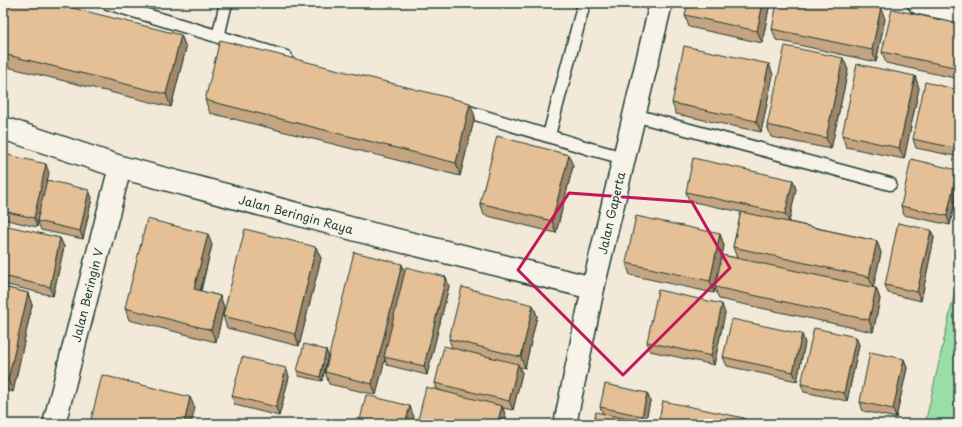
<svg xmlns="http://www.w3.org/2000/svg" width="962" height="427" font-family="'Playpen Sans',sans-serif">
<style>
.green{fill:#9bdda7;stroke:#5d8d6e}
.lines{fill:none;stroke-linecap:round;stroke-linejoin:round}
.service-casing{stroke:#1f3d34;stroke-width:15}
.minor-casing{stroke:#1f3d34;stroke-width:25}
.tertiary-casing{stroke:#1f3d34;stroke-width:25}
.service{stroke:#f7f3e8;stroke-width:12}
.minor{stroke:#f7f3e8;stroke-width:22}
.tertiary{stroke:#f7f3e8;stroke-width:22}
.wall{fill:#c5a581;stroke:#1f3d34}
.shaded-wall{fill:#a08669;stroke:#1f3d34}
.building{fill:#e5c096;stroke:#1f3d34}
.marked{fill:none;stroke:#c2185b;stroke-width:3;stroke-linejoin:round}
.labels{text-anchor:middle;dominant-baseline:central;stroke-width:4;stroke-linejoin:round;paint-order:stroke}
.street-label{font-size:12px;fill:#1f3d34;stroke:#f7f3e8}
</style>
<rect width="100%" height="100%" fill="#f3e9d8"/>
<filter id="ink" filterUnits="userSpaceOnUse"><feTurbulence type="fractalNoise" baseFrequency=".025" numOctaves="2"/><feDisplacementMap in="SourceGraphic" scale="8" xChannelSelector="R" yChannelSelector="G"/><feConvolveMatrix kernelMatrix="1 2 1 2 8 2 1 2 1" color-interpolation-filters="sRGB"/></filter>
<g filter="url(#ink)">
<path class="green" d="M959,273v151h-34z"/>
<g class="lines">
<defs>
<path id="service" d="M107,3l179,54
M218,37l8,-34
M459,109l132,40 33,9
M634,115l256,69
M549,135l35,-132"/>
<path id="minor" d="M919,3l40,8
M3,128l117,39 252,67 221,54
M54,424l66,-257"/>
<path id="tertiary" d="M565,424l28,-136 68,-285"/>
</defs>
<use href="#service" class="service-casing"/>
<use href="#minor" class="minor-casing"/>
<use href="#tertiary" class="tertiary-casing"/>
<use href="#service" class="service"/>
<use href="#minor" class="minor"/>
<use href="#tertiary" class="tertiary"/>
</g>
<path class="wall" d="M3,3l178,32 5,13 -15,59 -168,-41z
M770,3l-8,40 -73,-16 -4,-12z
M885,19l-9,43 -100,-22 -4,-11z
M959,24v55l-73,-16 -4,-11z
M843,58l5,12 -17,79 -60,-12 -4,-12z
M769,64l4,11 -12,57 -85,-18 -4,-11z
M915,76l4,12 -15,71 -58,-12 -4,-12z
M959,90v67l-43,-9 -3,-9z
M205,100l270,16 -15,60 -250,-63z
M3,157l3,7 43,9 -2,7 45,18 -9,41 -42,-9 -3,-8 -1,5 -34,-8z
M573,166l-17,67 -72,-18 -4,-12z
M959,176l-9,49 -46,-10 -3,-9z
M796,189l-7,33 88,19 4,12 -8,34 3,1 4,11 -7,33 -154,-33 -4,-11 -1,5 -84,-18 -4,-12 94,-29 4,12 -2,9 15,3 -4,-11 8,-35 -52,-11 -3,-9z
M3,228l57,10 4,9 -11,49 -50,-12z
M931,230l3,8 -13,63 -33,-8 -3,-8z
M212,245l-11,46 19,5 4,11 -8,35 -87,-22 -4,-12z
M321,258l-22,88 -72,-18 -4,-12z
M405,273l41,4 3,9 -22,89 -40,-10 -2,-6 -9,36 -47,-11 -4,-12z
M3,287l25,6 4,12 -19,87 -10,-3z
M533,305l4,11 -12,52 -6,-1 3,6 -9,37 -10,-2 3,9 -69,-28 -2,-6 17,-35 -3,-9z
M725,313l-11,52 -64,-14 -3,-9z
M856,337l3,8 -12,56 -43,-9 -3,-8z
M805,343l-8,38 -70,-15 -4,-9z
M326,350l2,5 -6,26 -23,-5 -2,-5z
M904,359l3,9 -11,50 -33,-7 -3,-9z
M286,368l3,9 -10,39 -44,-11 -3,-9z
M647,393l3,8 -5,22 -42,-9 -3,-7z"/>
<path class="shaded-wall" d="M763,3h7l-8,40 -5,-12z
M881,7l4,12 -9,43 -4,-12z
M181,35l5,13 -15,59 -5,-13z
M843,58l5,12 -17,79 -5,-11z
M769,64l4,11 -12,57 -5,-11z
M915,76l4,12 -15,71 -5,-11z
M470,103l5,13 -15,60 -4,-13z
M569,155l4,11 -17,67 -4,-12z
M3,157l3,8 -3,13z
M46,164l3,9 -11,48h-1l1,1 -1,5 -3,-9z
M957,170l2,6v6l-9,43 -3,-9z
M793,180l3,9 -7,33 -4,-8z
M89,190l3,8 -9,41 -3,-8z
M931,230l3,8 -13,63 -4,-9z
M208,234l4,11 -14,55 -4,-11z
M720,234l4,12 -10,47 -4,-12z
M60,238l4,9 -11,49 -3,-9z
M877,241l4,12 -8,35 -4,-11z
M316,247l5,11 -22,88 -4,-12z
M402,264l4,12 -22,81 1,2 -9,36 -4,-11z
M446,277l3,9 -22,89 -3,-9z
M876,288l4,11 -7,33 -4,-12z
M28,293l4,12 -19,87 -5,-12z
M220,296l4,11 -8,35 -5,-12z
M722,304l3,9 -11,52 -3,-9z
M533,305l4,11 -12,52 -4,-11z
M802,334l3,9 -8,38 -4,-9z
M856,337l3,8 -12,56 -3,-8z
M326,350l2,5 -6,26 -2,-4z
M904,359l3,9 -11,50 -3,-9z
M518,364l4,9 -9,37 -4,-9z
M286,368l3,9 -10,39 -3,-9z
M647,393l3,8 -5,23 -3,-8z
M190,397l5,11 -4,16h-7z
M410,406l4,11 -2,7h-7z
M502,406l4,11 -1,7h-8z
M744,418l2,6h-3z"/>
<path class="building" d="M3,3h50l128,32 -15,59 -163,-40z
M688,3h75l-6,28 -72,-16z
M777,3h85l19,4 -9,43 -100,-21z
M892,9l67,15v44l-77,-16z
M220,40l250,63 -14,60 -251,-63z
M684,46l85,18 -13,57 -84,-18z
M785,46l58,12 -17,80 -59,-13z
M857,64l58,12 -16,72 -57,-13z
M925,82l34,8v59l-46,-10z
M497,136l72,19 -17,66 -72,-18z
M8,155l38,9 -12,54 -31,-7v-35z
M693,158l100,22 -8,34 -99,-22z
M911,159l46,11 -10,46 -46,-10z
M47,180l42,10 -9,41 -43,-10z
M741,212l136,29 -8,36 -136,-30z
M636,216l84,18 -10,47 -84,-18z
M147,219l61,15 -14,55 26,7 -9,34 -86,-22z
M898,223l33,7 -14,62 -32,-7z
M4,225l56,13 -10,49 -47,-11v-48z
M245,229l71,18 -21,87 -72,-18z
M354,252l48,12 -30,120 -47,-12z
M722,255l154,33 -7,32 -154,-33z
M406,267l40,10 -22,89 -40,-9z
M3,287l25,6 -20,87 -5,-1z
M462,287l71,18 -12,52 -72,-18z
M658,290l64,14 -11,52 -64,-14z
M732,319l70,15 -9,38 -70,-15z
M814,328l42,9 -12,56 -43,-9z
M304,344l22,6 -6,27 -23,-6z
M444,346l74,18 -9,37 -74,-18z
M870,352l34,7 -11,50 -33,-7z
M242,357l44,11 -10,39 -44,-11z
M102,375l88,22 -6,27h-94z
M605,384l42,9 -5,23 -42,-9z
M426,387l76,19 -5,18h-80z
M366,395l44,11 -5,18h-46z
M663,401l81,17 -1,6h-85z
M596,412l53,12h-56z"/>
</g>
<path class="marked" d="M569,193l123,9 38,66 -107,107 -105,-105z"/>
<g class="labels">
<g class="street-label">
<text transform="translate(611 213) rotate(-77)">Jalan Gaperta</text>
<text transform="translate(296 214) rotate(15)">Jalan Beringin Raya</text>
<text transform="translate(87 295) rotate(-76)">Jalan Beringin V</text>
</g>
</g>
<rect width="962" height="427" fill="none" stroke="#f7f3e8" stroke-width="16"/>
<rect x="8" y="8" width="946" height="411" fill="none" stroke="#1f3d34" stroke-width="1.5" filter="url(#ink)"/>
</svg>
